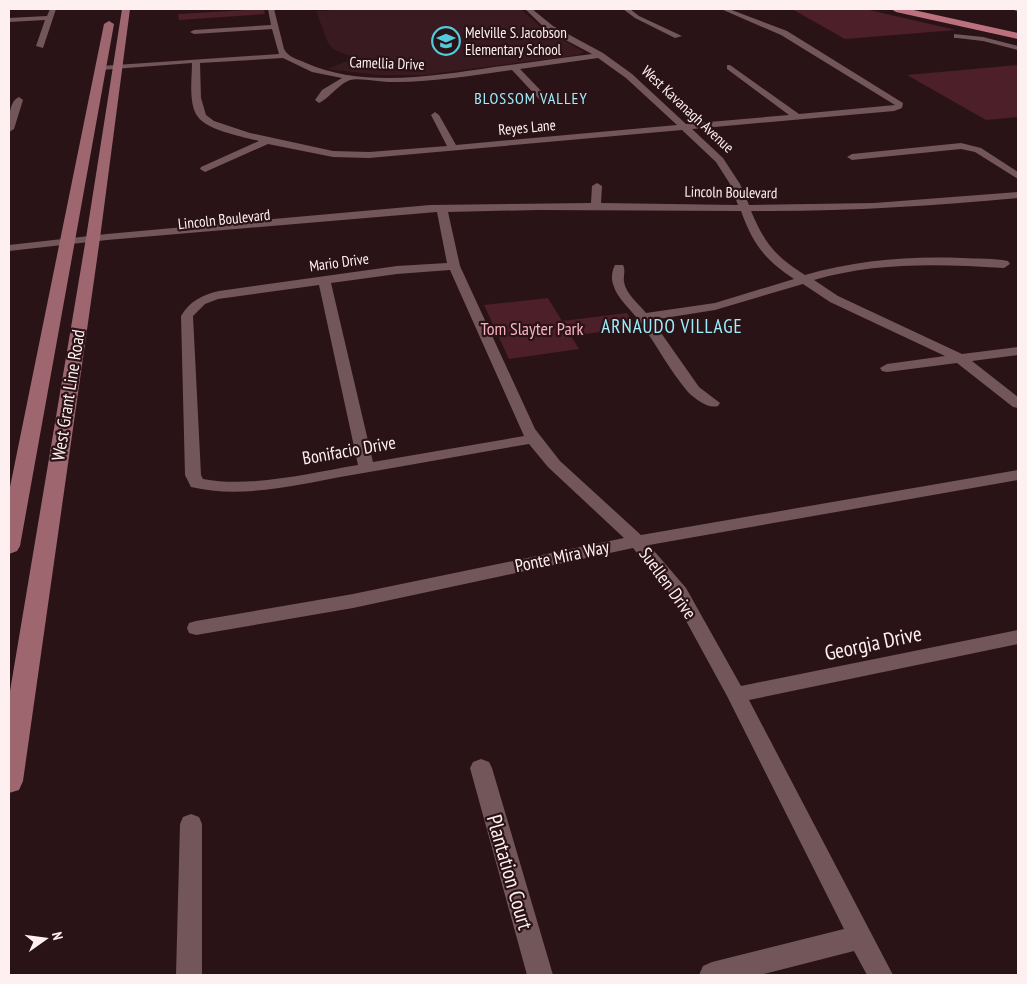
<svg xmlns="http://www.w3.org/2000/svg" width="1027" height="984" font-family="'PT Sans Narrow',sans-serif">
<style>
.built{fill:#381a20}
.green{fill:#4d1f29}
.lines{fill:none;stroke-linecap:round;stroke-linejoin:round}
.minor{fill:#72565a;fill-rule:evenodd}
.major{fill:#9e6770;fill-rule:evenodd}
.highway{fill:#bc727e;fill-rule:evenodd}
.labels{text-anchor:middle;dominant-baseline:central;stroke-width:4.5;stroke-linejoin:round;paint-order:stroke}
.far-poi-label{font-size:15px;fill:#fef0f1;stroke:#2a1317;text-anchor:start}
.far-street-label{font-size:15px;fill:#fef0f1;stroke:#2a1317}
.far-neighbourhood-label{font-size:16px;letter-spacing:1px;fill:#9eeefb;stroke:#2a1317}
.park-label{font-size:18px;fill:#f6b2bc;stroke:#2a1317}
.street-label{font-size:18px;fill:#fef0f1;stroke:#2a1317}
.neighbourhood-label{font-size:19px;letter-spacing:1px;fill:#9eeefb;stroke:#2a1317}
.near-street-label{font-size:21px;fill:#fef0f1;stroke:#2a1317}
</style>
<rect width="100%" height="100%" fill="#2a1317"/>
<path class="built" d="M348,9h173l21,19 42,24 -6,3 -154,20h-46l-51,-6 28,-11 -22,-9 -5,-6 -12,-32z"/>
<path class="green" d="M264,9l1,5 -86,6 -1,-6z
M792,9h73l91,21 -111,9z
M1018,65v52l-32,3 -79,-45z
M548,298l14,23 65,-8 10,14 -66,9 8,13 -70,10 -25,-54z"/>
<g class="lines">
<path class="minor" d="M50,9h6l-13,39 -7,-2 9,-26 -36,2v-4l38,-2z
M268,9h6l10,40c4,8 13,10 22,14 55,25 129,13 188,4 33,-4 65,-9 98,-13l-45,-24 -22,-21h7l21,17 50,27 29,21 54,50 103,-9 -62,-46v-4h3l69,49 96,-9 -114,-70 -60,-26h8l58,22 116,72 -1,5 -8,3 -202,18 31,29 17,26 9,21 125,-2 144,-11v6c-89,8 -177,14 -267,13 14,33 24,45 54,64 52,-15 103,-19 157,-17 15,1 32,0 46,3l2,3 -6,4c-65,-4 -128,-6 -190,12l24,16 124,58 56,-7v8l-46,6 46,36v11l-5,-1 -56,-44 -70,9 -5,-1 -2,-3 7,-4 58,-8 -115,-54 -27,-18 -88,26 -63,10 47,67 21,16 -2,3c-10,3 -23,-7 -30,-14 -18,-21 -32,-48 -48,-70 -9,-13 -23,-23 -27,-38 -2,-5 -1,-14 2,-19h8c3,6 0,11 1,17 2,12 15,22 22,31l69,-10 79,-24c-30,-20 -41,-35 -53,-68l-203,-1 -90,2 12,54 75,163 25,32 81,74 377,-65v10l-369,65 37,43 55,98 277,-56v14l-269,56 144,275h-26l-13,-24 -94,24h-61l4,-9 9,-4 132,-33 -117,-233 -54,-99 -40,-49 -280,60 -157,27 -7,-2 -2,-5 2,-5 7,-2 157,-27 271,-56 -76,-71 -19,-23c-61,10 -123,22 -183,32 -50,9 -105,23 -155,11l-6,-12 -4,-159c9,-15 21,-21 38,-25l178,-25 50,-3 -10,-51 -330,28 -98,11v-6l98,-11 323,-29 161,-2 1,-17 5,-3 5,3 -1,17 137,2 -8,-21 -14,-22 -34,-32 -313,28 -36,-1 -65,-13 -63,28 -5,-3 1,-2 58,-26c-16,-4 -52,-11 -61,-24 -10,-13 -6,-39 -6,-54l-91,7 -4,-2 4,-2 178,-12 -7,-25 -78,5 -4,-2 4,-2 77,-5zM283,58l29,14 30,6 -20,12 -7,10 4,3c8,-3 20,-19 31,-23 10,-3 34,3 46,2 39,0 78,-7 116,-12l28,30h6v-4l-26,-27 78,-11 28,20 51,47 -221,20 -17,-30 -4,-3 -4,3 16,31 -78,6 -36,-1 -83,-18 -36,-12 -8,-6 -5,-17 -1,-35zM450,270l74,166 -151,26 -42,-179 66,-9zM319,285l39,180c-48,8 -107,23 -155,14l-2,-4 -8,-159 12,-12 13,-5z
M623,9h7l9,7 43,20 -7,2 -40,-20z
M1013,9h5v3l-4,-2z
M954,34l29,3 35,9v4l-35,-9 -26,-3h-3z
M19,97l4,3 -9,29 -5,3c0,-11 -1,-30 10,-35z
M961,143l20,5 37,24v7l-43,-27 -14,-3 -109,11 -5,-3 5,-3z
M481,759l8,3 3,6 61,207h-26l-57,-207 3,-6z
M191,814l8,3 3,7v151h-26l4,-151 3,-7z"/>
<path class="major" d="M122,9h8l-30,229 -77,543 -4,9 -10,3v-96l77,-459z
M109,21l5,3 -94,522 -3,5 -8,3v-62l95,-468z"/>
<path class="highway" d="M891,9h18l109,24v6l-122,-27z"/>
</g>
<defs>
<symbol id="school-ring" viewBox="-11 -11 22 22"><circle r="9.5" fill="#2a1317" stroke="#53cadc" stroke-width="1.5"/><path d="M0-5L7-2L0 1L-7-2ZM-4 1L0 2.5L4 1V4Q0 6-4 4Z" fill="#53cadc"/></symbol>
</defs>
<g fill-rule="evenodd">
<use href="#school-ring" x="430" y="25" width="32" height="32"/>
</g>
<g class="labels">
<g class="far-poi-label">
<text x="465" y="32">Melville S. Jacobson<tspan x="465" dy="17">Elementary School</tspan></text>
</g>
<g class="far-street-label">
<text transform="translate(387 63) rotate(2)">Camellia Drive</text>
<text transform="translate(688 109) rotate(43)">West Kavanagh Avenue</text>
<text transform="translate(527 127) rotate(-5)">Reyes Lane</text>
<text transform="translate(731 192) rotate(1)">Lincoln Boulevard</text>
<text transform="translate(224 219) rotate(-6)">Lincoln Boulevard</text>
<text transform="translate(339 262) rotate(-8)">Mario Drive</text>
</g>
<g class="far-neighbourhood-label">
<text x="531" y="98">BLOSSOM VALLEY</text>
</g>
<g class="park-label">
<text x="532" y="328">Tom Slayter Park</text>
</g>
<g class="street-label">
<text transform="translate(68 395) rotate(-81)">West Grant Line Road</text>
<text transform="translate(349 450) rotate(-10)">Bonifacio Drive</text>
<text transform="translate(562 556) rotate(-12)">Ponte Mira Way</text>
<text transform="translate(668 583) rotate(54)">Suellen Drive</text>
</g>
<g class="neighbourhood-label">
<text x="672" y="326">ARNAUDO VILLAGE</text>
</g>
<g class="near-street-label">
<text transform="translate(873 643) rotate(-12)">Georgia Drive</text>
<text transform="translate(510 872) rotate(74)">Plantation Court</text>
</g>
</g>
<rect width="1027" height="984" fill="none" stroke="#fef0f1" stroke-width="20"/>
<g transform="translate(45 939) rotate(76)" stroke="#2a1317" stroke-width="4" paint-order="stroke">
<path d="M0-4L9 19L0 12L-9 19Z" fill="#fef0f1"/>
<text y="-8" font-size="14" font-weight="bold" text-anchor="middle" fill="#fef0f1">N</text>
</g>
</svg>
